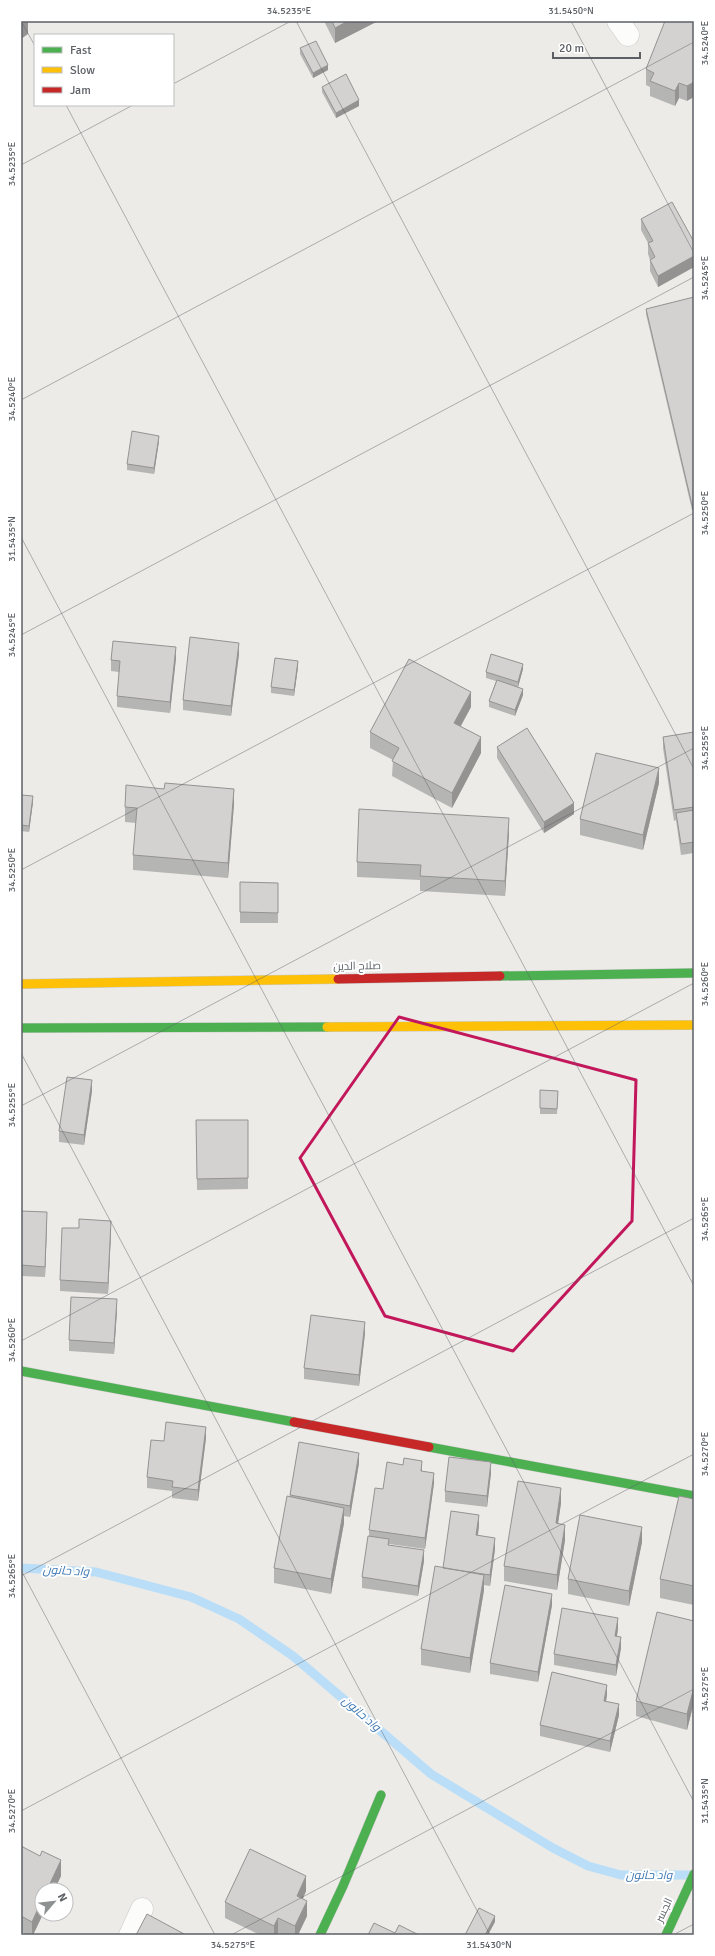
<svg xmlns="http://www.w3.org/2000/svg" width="715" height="1956" font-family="Signika,Cairo,sans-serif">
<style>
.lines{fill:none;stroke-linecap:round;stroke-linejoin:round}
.stream{stroke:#badef8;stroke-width:9}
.street-casing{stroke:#c9c9c9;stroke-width:23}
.fast-casing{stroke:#c7c8c7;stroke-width:10}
.slow-casing{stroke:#c7c8c7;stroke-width:10}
.jam-casing{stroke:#c7c8c7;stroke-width:10}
.street{stroke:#fcfcfb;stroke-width:22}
.fast{stroke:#4caf50;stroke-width:9}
.slow{stroke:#ffc107;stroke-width:9}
.jam{stroke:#c62828;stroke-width:9}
.wall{fill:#b5b5b3}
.shaded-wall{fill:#949392}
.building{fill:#d3d2d0;stroke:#949392}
.marked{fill:none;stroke:#c2185b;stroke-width:3;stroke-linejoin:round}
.ticks{fill:none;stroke:#5c6065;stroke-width:1;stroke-opacity:0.45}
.labels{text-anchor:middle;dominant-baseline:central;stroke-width:4;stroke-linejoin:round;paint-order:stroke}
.street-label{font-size:11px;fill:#5c6065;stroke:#fff}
.water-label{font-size:12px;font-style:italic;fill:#3f78b3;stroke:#fff}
.neatline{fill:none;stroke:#5c6065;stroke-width:1.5}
.ticks-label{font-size:10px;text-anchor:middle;fill:#5c6065}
</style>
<rect width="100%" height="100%" fill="#ecebe7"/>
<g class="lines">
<path class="stream" d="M21,1568l75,4 95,25 48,22 54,37 138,118 122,74 35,18 33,9h71"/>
<defs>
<path id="street" d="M618,21l10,14
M130,1935l12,-26"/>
<path id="fast" d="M500,976l194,-3
M21,1028l306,-1
M21,1371l273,51
M429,1447l265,49
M320,1935l23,-49 38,-91
M666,1935l28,-61"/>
<path id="slow" d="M21,984l317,-5
M327,1027l367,-2"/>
<path id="jam" d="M338,979l162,-3
M294,1422l135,25"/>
</defs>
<use href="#street" class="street-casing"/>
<use href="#fast" class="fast-casing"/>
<use href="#slow" class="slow-casing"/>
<use href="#jam" class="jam-casing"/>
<use href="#street" class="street"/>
<use href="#fast" class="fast"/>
<use href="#slow" class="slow"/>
<use href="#jam" class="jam"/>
</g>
<path class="wall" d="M324,21h54l-43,22z
M694,22l-7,79 -8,-3 -4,8 -25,-10v-9l-4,-2v-16z
M300,48l28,22 -15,8 -13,-24z
M322,87l37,19 -23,12 -14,-26z
M641,219l53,23v25l-36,20 -8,-16v-11l-2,-6v-11l-7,-13z
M694,297v213h-2l-46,-196v-5z
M159,441l-5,33 -27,-4v-6z
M239,654l-8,62 -48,-6v-10z
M176,658l-6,55 -53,-6v-11l2,-24 -8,-1v-11z
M298,667l-4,29 -23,-3v-6z
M523,669l-5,18 5,8 -8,21 -26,-9v-6l7,-20 -10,-3v-6z
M471,707l-10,19 20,27 -29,55 -60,-32 1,-16 -23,-12v-16z
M694,732v121l-13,2 -5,-35 -2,1 -11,-73v-11z
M497,747l77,67 -30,19 -47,-75z
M659,783l-16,67 -63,-15v-16z
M21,795l12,7 -4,30 -8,-1z
M234,804l-6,74 -95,-8v-15l3,-32 -11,-1v-15z
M509,833l-4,63 -85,-5v-11l-63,-3v-15z
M240,882l38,1v40h-38z
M540,1090l18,1 -1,23h-17z
M92,1091l-8,54 -25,-3v-11z
M196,1120h52v69l-51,1z
M21,1211l26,12 -2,54 -24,-1z
M79,1228l32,4 -3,62 -48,-3v-11z
M117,1310l-3,44 -45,-3v-11z
M365,1333l-6,53 -55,-7v-11z
M206,1438l-8,63 -26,-3v-7l-25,-3v-11l17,-36z
M359,1463l-9,54 -6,-1v7l-13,71 -57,-11v-15l16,-73z
M403,1465l19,6 12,12 -9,66 -36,-5v1l35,16 -6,35 -56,-8v-11l7,-41v-6l14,-41z
M491,1473l-4,34 -42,-5v-11z
M694,1499v106l-34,-7v-19z
M561,1503l-3,20 7,17 -8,50 -53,-9v-15z
M479,1526l-1,10 17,13 -5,37 -6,-1v5l-14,83 -49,-8v-16l22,-81z
M642,1542l-13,64 -61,-12v-15z
M552,1605l-14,77 -48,-8v-11z
M694,1621v81l-7,28 -51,-14v-15z
M618,1629l-1,7 4,12 -5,28 -62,-11v-11z
M607,1695l-1,7 13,13 -9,37 -70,-16v-11z
M21,1846l40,30 -28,59h-5l-7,-3z
M306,1891l-3,8 4,17 -9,19h-15l-5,-2 -1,2h-17l-35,-17v-16z"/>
<path class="shaded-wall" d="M25,21h3v13l-7,5v-16z
M348,21h30l-43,22v-15z
M328,65v5l-15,8v-5z
M694,82v15l-7,4v-15z
M679,83v15l-4,8v-15z
M359,100v6l-23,12v-5z
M694,256v11l-36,20v-11z
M159,436v5l-5,33v-6z
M694,504v6h-2v-5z
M239,643v11l-8,62v-10z
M176,647v11l-6,55v-11z
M298,661v6l-4,29v-6z
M523,664v5l-5,18v-5z
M523,689v6l-8,21v-6z
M471,692v15l-17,31v-15z
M481,737v16l-29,55v-15z
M659,768v15l-16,67v-15z
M234,789v15l-6,74v-15z
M33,796v6l-4,30v-6z
M574,803v11l-30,19v-11z
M509,818v15l-4,63v-15z
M92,1080v11l-8,54v-10z
M47,1212v11l-2,54v-10z
M111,1221v11l-3,62v-11z
M117,1299v11l-3,44v-11z
M365,1322v11l-6,53v-11z
M206,1427v11l-8,63v-11z
M359,1453v10l-9,54v-11z
M422,1461v10h-1z
M491,1462v11l-4,34v-11z
M434,1473v10l-9,66v-11z
M561,1488v15l-5,35v-15z
M344,1508v15l-13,71v-15z
M479,1515v11l-3,20v-11z
M565,1525v15l-8,50v-15z
M642,1527v15l-13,64v-15z
M495,1538v11l-5,37v-11z
M424,1550v11l-6,35v-10z
M484,1575v15l-14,83v-15z
M552,1594v11l-14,77v-10z
M618,1618v11l-3,18v-11z
M621,1637v11l-5,28v-11z
M607,1685v10l-3,17v-11z
M694,1687v15l-7,28v-16z
M619,1704v11l-9,37v-11z
M61,1860v16l-7,14h-7z
M306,1876v15l-9,20v-15z
M42,1900v14h1l-10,21h-1v-13z
M307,1901v15l-9,19h-3v-9z
M495,1916v6l-7,13h-3z
M278,1918v15l-1,2h-3v-9z"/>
<path class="building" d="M21,21h4l-4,2z
M332,21h16l-13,7z
M665,21h26l3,1v60l-7,4 -8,-3 -4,8 -25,-10 4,-8 -8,-4z
M316,41l12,24 -15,8 -13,-25z
M346,74l13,26 -23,13 -14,-26z
M672,202l22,40v14l-36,20 -8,-16 5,-3 -7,-14 5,-2 -12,-22z
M694,297v207l-2,1 -46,-196z
M132,431l27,5 -5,32 -27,-4z
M190,637l49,6 -8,63 -48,-6z
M113,641l63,6 -6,55 -53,-6 3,-35 -9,-1z
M491,654l32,10 -5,18 -32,-10z
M275,658l23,3 -4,29 -23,-3z
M409,659l62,33 -17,31 27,14 -29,56 -60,-32 7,-13 -29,-16z
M497,680l26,9 -8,21 -26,-9z
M527,728l47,75 -30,19 -47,-75z
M694,732v75l-20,3 -11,-73z
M596,753l63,15 -16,67 -63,-16z
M165,783l69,6 -6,74 -95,-8 4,-47 -12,-1 1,-22 38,4z
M21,795l12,1 -4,30 -8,-1z
M359,809l150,9 -4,63 -85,-5 1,-11 -64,-3z
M694,810v32l-13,2 -5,-31z
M240,882l38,1v30l-38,-1z
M67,1077l25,3 -8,55 -25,-4z
M540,1090l18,1 -1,18 -17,-1z
M196,1120h52v58l-51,1z
M21,1211l26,1 -2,55 -24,-2z
M79,1219l32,2 -3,62 -48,-3 2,-52h17z
M71,1297l46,2 -3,44 -45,-3z
M311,1315l54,7 -6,53 -55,-7z
M166,1422l40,5 -8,63 -26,-3 1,-6 -26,-4 4,-37 13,1z
M299,1442l60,11 -9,53 -60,-11z
M449,1457l42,5 -4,34 -42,-5z
M404,1458l18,3 -1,10 13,2 -9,65 -56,-8 6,-42 8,1 4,-27 16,3z
M518,1481l43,7 -5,35 9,2 -8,50 -53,-9z
M287,1496l57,12 -13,71 -57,-11z
M679,1496l15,3v87l-34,-7z
M451,1511l28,4 -3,20 19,3 -5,37 -47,-7z
M580,1515l62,12 -13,64 -61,-12z
M368,1536l21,3 -1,6 36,5 -6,36 -56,-9z
M435,1566l49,9 -14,83 -49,-9z
M505,1585l47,9 -14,78 -48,-9z
M562,1608l56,10 -3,18 6,1 -5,28 -62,-11z
M657,1612l37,9v66l-7,27 -51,-13z
M552,1672l55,13 -3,16 15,3 -9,37 -70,-16z
M21,1846l19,10 2,-5 19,9 -14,30h-5v10l-10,22 -11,-6z
M250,1849l56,27 -9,20 10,5 -12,25 -17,-8 -4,8 -49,-24z
M479,1908l16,8 -10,19h-20z
M147,1914l39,21h-50z
M374,1923l21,10 4,-8 20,10h-51z"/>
<path class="marked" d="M399,1017l237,63 -4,141 -119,130 -128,-35 -85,-158z"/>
<path class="ticks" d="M21,21l14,25M296,21l398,748M571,21l123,232M173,84l118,-63M66,105l628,1181M21,165l112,-60M21,400l673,-358M21,537l673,1265M21,635l673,-358M21,870l673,-357M21,1053l469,882M21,1106l673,-358M21,1341l673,-358M21,1570l194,365M21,1576l673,-358M21,1811l673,-357M231,1935l463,-246M673,1935l21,-11"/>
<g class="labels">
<g class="street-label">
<text transform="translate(357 966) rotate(-1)">صلاح الدين</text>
<text transform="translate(664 1910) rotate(-65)">الجسر</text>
</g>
<g class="water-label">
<text transform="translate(66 1571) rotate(3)">واد حانون</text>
<text transform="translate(361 1714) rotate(41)">واد حانون</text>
<text x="649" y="1875">واد حانون</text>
</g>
</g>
<rect width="715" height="1956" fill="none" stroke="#ffffff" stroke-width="44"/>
<rect x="34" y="34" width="140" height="72" fill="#ffffff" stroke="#bebfc1"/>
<rect x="42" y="47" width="20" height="6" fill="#4caf50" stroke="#bebfc1"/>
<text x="70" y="54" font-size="12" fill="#5c6065">Fast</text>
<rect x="42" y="67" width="20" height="6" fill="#ffc107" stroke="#bebfc1"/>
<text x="70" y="74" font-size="12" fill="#5c6065">Slow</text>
<rect x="42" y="87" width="20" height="6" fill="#c62828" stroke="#bebfc1"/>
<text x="70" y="94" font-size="12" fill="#5c6065">Jam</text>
<g transform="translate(54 1902) rotate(62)"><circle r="19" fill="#ffffff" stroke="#bebfc1"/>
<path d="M0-3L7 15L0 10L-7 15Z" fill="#8e9192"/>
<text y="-6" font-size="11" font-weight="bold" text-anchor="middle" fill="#5c6065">N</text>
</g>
<path d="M553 52v6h87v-6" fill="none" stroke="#5c6065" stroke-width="2"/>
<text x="559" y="52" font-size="12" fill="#5c6065" stroke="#ffffff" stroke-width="3" paint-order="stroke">20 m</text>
<rect x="22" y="22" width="671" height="1912" class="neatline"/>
<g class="ticks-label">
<text x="289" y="14">34.5235°E</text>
<text x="571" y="14">31.5450°N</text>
<text transform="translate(704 43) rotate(-90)" y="4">34.5240°E</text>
<text transform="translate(11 164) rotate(-90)" y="4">34.5235°E</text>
<text transform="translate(704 278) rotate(-90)" y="4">34.5245°E</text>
<text transform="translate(11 399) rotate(-90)" y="4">34.5240°E</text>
<text transform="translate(704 513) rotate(-90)" y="4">34.5250°E</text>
<text transform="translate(11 539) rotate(-90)" y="4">31.5435°N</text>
<text transform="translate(11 635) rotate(-90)" y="4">34.5245°E</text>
<text transform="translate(704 748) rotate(-90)" y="4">34.5255°E</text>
<text transform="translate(11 870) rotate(-90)" y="4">34.5250°E</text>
<text transform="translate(704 984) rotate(-90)" y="4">34.5260°E</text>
<text transform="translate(11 1105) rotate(-90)" y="4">34.5255°E</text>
<text transform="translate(704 1219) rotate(-90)" y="4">34.5265°E</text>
<text transform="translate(11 1340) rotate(-90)" y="4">34.5260°E</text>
<text transform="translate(704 1454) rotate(-90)" y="4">34.5270°E</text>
<text transform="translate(11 1576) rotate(-90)" y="4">34.5265°E</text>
<text transform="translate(704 1689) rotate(-90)" y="4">34.5275°E</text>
<text transform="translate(704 1801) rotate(-90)" y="4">31.5435°N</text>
<text transform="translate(11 1811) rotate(-90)" y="4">34.5270°E</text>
<text x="233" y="1948">34.5275°E</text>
<text x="489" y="1948">31.5430°N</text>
</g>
</svg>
